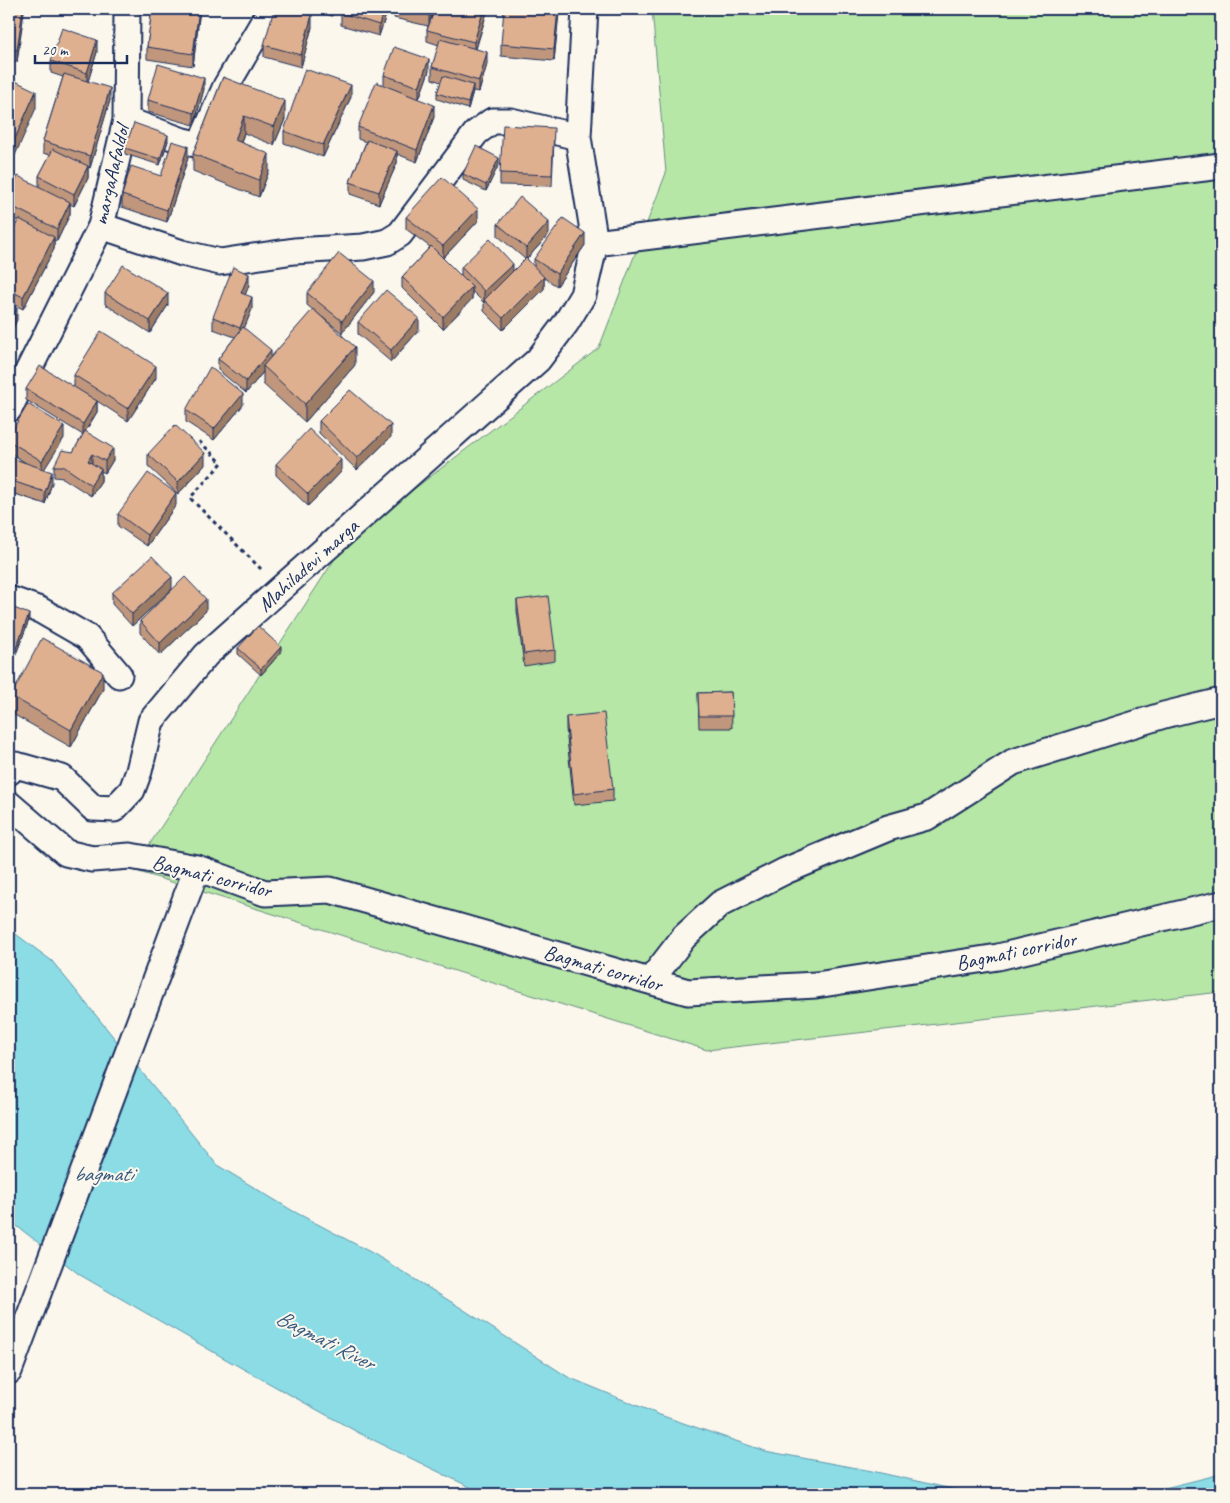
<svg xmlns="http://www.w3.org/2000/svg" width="1230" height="1503" font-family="Caveat,sans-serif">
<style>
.green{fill:#b7e7a6;stroke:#698b82}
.water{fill:#8bdce4;stroke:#5e97ae}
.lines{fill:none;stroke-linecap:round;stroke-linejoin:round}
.street-casing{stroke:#1b2f5e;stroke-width:29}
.path{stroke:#1b2f5e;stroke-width:3;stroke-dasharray:4 4;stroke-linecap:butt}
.street{stroke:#fbf7ec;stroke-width:25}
.wall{fill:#c0977c;stroke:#1b2f5e}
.shaded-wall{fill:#9c7b65;stroke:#1b2f5e}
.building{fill:#dfb090;stroke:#1b2f5e}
.labels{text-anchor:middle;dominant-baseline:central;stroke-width:4;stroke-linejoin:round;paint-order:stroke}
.street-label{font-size:21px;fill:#1b2f5e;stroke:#fbf7ec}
.water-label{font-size:22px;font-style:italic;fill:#375a80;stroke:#fbf7ec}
</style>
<rect width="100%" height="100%" fill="#fbf7ec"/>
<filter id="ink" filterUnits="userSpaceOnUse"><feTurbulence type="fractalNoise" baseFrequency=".02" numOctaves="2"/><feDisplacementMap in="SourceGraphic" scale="10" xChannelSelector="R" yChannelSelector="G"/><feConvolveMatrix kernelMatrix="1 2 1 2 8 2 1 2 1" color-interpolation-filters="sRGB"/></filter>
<g filter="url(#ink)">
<path class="green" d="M652,9h569v983l-514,58 -574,-180 214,-330 252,-192 67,-175z"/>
<path class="water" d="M9,929l43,32 165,204 76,46 81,43 87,54 107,69 92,38 105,36 107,20 102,23h-490l-125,-61 -130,-72 -149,-86 -71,-55z
M1221,1474v20h-80z"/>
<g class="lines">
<defs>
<path id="street" d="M137,124l46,17 13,3 7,-6 23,-52 45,-77
M101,226l81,27 38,9 74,-11 69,-4 24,-5 13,-8 76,-101 16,-12h19l67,16
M595,243l626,-77
M9,409l92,-183 25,-106 1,-111
M9,599l31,11 47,27 32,38
M9,772l7,-7 46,13 31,30 21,1 18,-19 7,-19 12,-50 55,-66 332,-295 28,-37 17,-28 12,-52 -17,-106 7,-128
M9,804l57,49 26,6 38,-3 67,12 68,25 65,-3 358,102 128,-7 182,-28 223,-53
M650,981l34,-44 36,-33 65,-33 103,-43 39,-11 86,-55 151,-47 57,-14
M9,1371l188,-503"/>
</defs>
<use href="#street" class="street-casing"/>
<path class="path" d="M199,441l23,22 -32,35 71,71"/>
<use href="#street" class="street"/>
</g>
<path class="wall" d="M9,9h15l-7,53 -8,-1z
M152,9h48l-7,57 -46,-7v-12z
M309,9h25l-2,7z
M342,9h46l-9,27 -38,-11v-12z
M394,9h39l-3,14 58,-14 -12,40 11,15 -8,28 -6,-1 -5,18 -31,-10v-6l4,-11 -9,-3v-12l7,-22 -12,-4v-11l1,-4 -34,-8z
M559,9l-5,52 -53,-5v-12z
M312,27l-11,40 -37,-10v-12z
M97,52l-9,29 22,19 -20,68 -2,-1v11l-14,28 -4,-2v10l-13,27 -3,-1v9l-31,60 -14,-7v-64l9,-17 -9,-4v-23l30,-8v-10l11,-21 -7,-2v-12l20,-64 -12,-4v-12z
M429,71l-10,28 15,18 -17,45 -20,-8v9l-18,41 -29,-10v-12l16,-40 -8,-3v-12l26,-41v-11z
M223,77l62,42 -11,26 -30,-12 -3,10 28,28 -10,26 -66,-26v-17z
M204,89l-10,36 -46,-13v-12z
M351,97l-28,60 -39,-14v-12z
M554,140l-2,46 -52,-1v-12z
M168,141l-8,24 -35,-11v-6z
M188,158l-21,64 -45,-15v-12l39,-19z
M499,164l-13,27 -23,-11v-6z
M406,217l72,4 -35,37 -3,-2 21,20v-9l52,4 12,-12 -27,-23v-12l51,10 -22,25 7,8v-8l51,-14 -28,41 -13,-8v11l-41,41 -19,-19v-8l-12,-12v8l-29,30 -41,-41v-11l28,-30 -24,-18z
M249,285l-4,10 7,14 -8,19 27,29 42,-47 -6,-5v-12l67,-1 -32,41 -26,-21 39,53 -50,57 -42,-38v-12l-17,21 -28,-23v-11l17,-22 -22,-8v-12z
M105,293l63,12 -18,28 -45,-29z
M358,322l61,8 -28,32 -33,-28z
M74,375l82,3 -28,43 -31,-20v11l-12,20 28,28 -8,13 -4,-2v10l-10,15 -28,-18 -9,-1v-11l19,-14 10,-17 -57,-35v-11l48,-3z
M243,405l-29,35 -28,-18v-12z
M319,421l72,16 -34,33 -38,-37z
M9,436l55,2 -20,31 8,14 -7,21 -36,-12v-35l17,6 -17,-11z
M148,454l57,11 -27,29 -30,-28z
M276,464l65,8 -33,34 -32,-31z
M176,505l-29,41 -29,-20v-12z
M172,589l-40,37 -20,-22v-11z
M517,600l38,50v11l-31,5 -7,-55z
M9,606l20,14 -13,34 -7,-2z
M206,611l-46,44 -20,-22v-12z
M238,648l43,4 -20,23 -23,-21z
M103,689l-32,58 -60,-34v-17z
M731,692l1,36h-33l-1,-35z
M566,717l47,72v12l-39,4 -8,-76z"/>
<path class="shaded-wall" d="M23,9h1v3l-7,50v-12z
M199,9h1l-7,57v-12z
M332,9h2l-2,7z
M384,9h4l-9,27v-11z
M430,9h3l-4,17v-12z
M484,9h4l-14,45v-12z
M558,9h1v5l-5,47v-12z
M312,15v12l-11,40v-12z
M97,40v12l-10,33v-12z
M487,52v12l-8,28v-11z
M429,59v12l-10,28v-12z
M204,78v11l-10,36v-12z
M351,85v12l-28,60v-12z
M473,85v6l-5,18v-6z
M110,88v12l-20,68v-12z
M36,91v17l-27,61v-17z
M285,101v18l-11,26v-18z
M434,105v12l-17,45v-12z
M244,116v17l-9,25v-18z
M168,135v6l-8,24v-6z
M188,146v12l-21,64v-12z
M397,151v12l-18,41v-12z
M269,154v17l-10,26v-17z
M499,158v6l-13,27v-6z
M88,166v12l-14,28v-12z
M70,202v12l-13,27v-12z
M478,209v12l-35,37v-12z
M549,222v12l-23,26v-12z
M585,233v12l-28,41v-12z
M54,237v12l-31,60v-12z
M513,264v12l-29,24v3v-12z
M249,274v11l-8,20v-12z
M544,277v12l-41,41v-12z
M374,281v11l-32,41v-12z
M472,287v12l-29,30v-12z
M168,293v12l-18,28v-12z
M252,297v12l-12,30v-11z
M17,308v12l-8,16v-11z
M419,318v12l-28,32v-12z
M355,347v18l-50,57v-18z
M271,350v12l-8,4v6l-17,21v-12z
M156,366v12l-28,43v-12z
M243,394v11l-29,35v-11z
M97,401v11l-14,23v-11z
M391,425v12l-34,33v-12z
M64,426v12l-22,35v-12z
M113,448v12l-8,13v-12z
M205,453v12l-27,29v-12z
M92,454v11l-4,-4z
M341,460v12l-33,34v-12z
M101,469v12l-10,15v-11z
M52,472v11l-7,21v-12z
M176,493v12l-29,41v-11z
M172,577v12l-40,37v-12z
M206,599v12l-46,44v-12z
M29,614v6l-13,34v-6z
M281,647v5l-20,23v-6z
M103,672v17l-32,58v-17z"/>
<path class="building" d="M9,9h14l-6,41 -8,-1z
M152,9h47l-6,45 -46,-7z
M274,9h14l24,6 -11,40 -37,-10z
M342,9h42l-5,16 -38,-12z
M406,9h24l-1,5z
M435,9h49l-10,33 -47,-12z
M504,9h54l-4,40 -53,-5z
M62,28l35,12 -10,33 -36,-12z
M440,39l47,13 -8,29 -47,-14z
M394,47l35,12 -10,28 -35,-12z
M158,64l46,14 -10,35 -46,-13z
M305,69l46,16 -28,60 -39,-14z
M64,74l46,14 -20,68 -47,-15z
M443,76l30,9 -5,18 -31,-10z
M223,77l62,24 -11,26 -30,-11 -9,24 34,14 -10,26 -66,-26z
M9,78l27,13 -27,61z
M376,82l58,23 -17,45 -59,-23z
M134,123l34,12 -8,24 -35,-11z
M503,125l51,3 -2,47 -52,-2z
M367,140l30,11 -18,41 -29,-10z
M172,141l16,5 -21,64 -45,-15 9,-29 30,10z
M476,146l23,12 -13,27 -23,-11z
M53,149l35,17 -14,28 -35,-18z
M18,176l52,26 -13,27 -48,-24v-11z
M442,177l36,32 -35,37 -37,-29z
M520,197l29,25 -23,26 -28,-24z
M563,218l22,15 -28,41 -23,-15z
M19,219l35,18 -31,60 -14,-7v-25l5,-9 -5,-3v-15z
M490,239l23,25 -29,27 -23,-24z
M431,246l41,41 -29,30 -41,-40z
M339,253l35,28 -32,40 -35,-28z
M526,258l18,19 -41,41 -19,-18z
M123,265l45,28 -18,28 -45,-28z
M233,267l16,7 -8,19 11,4 -12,31 -27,-11z
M386,290l33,28 -28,32 -33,-28z
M9,303l8,5 -8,17z
M313,309l42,38 -50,57 -42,-38z
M243,327l28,23 -25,31 -28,-22z
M101,331l55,35 -28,43 -54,-34z
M40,366l57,35 -14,23 -57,-35z
M210,367l33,27 -29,35 -28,-19z
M350,390l41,35 -34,33 -38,-37z
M28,404l36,22 -22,35 -33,-20v-5z
M175,425l30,28 -27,29 -30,-28z
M309,429l32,31 -33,34 -32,-30z
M85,431l28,17 -8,13 -13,-7 -4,7 13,8 -10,16 -28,-19h-9l8,-16 11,2z
M9,457l43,15 -7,20 -36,-12z
M148,473l28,20 -29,42 -29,-21z
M152,556l20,21 -40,37 -20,-21z
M185,577l21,22 -46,44 -20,-22z
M548,596l7,54 -31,4 -7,-54z
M9,606l20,8 -13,34 -7,-2z
M258,626l23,21 -20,22 -23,-21z
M42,638l61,34 -32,58 -60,-34z
M731,692l1,24h-33l-1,-23z
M604,713l9,76 -39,5 -8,-77z"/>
</g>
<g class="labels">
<g class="street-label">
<text transform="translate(111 175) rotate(-77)">margaAafaldol</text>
<text transform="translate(308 565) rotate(-42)">Mahiladevi marga</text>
<text transform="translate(212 876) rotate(14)">Bagmati corridor</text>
<text transform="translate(1016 951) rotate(-12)">Bagmati corridor</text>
<text transform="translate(603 968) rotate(16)">Bagmati corridor</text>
</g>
<g class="water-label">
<text x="103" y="1174">bagmati</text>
<text transform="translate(325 1340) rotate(27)">Bagmati River</text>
</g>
</g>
<rect width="1230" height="1503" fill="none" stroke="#fbf7ec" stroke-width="30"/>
<rect x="15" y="15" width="1200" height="1473" fill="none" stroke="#1b2f5e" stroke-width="2" filter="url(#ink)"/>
<path d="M35 55v8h92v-8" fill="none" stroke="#1b2f5e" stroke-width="2.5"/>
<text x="42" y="55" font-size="15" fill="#1b2f5e" stroke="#fbf7ec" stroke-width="4" paint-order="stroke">20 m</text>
</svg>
